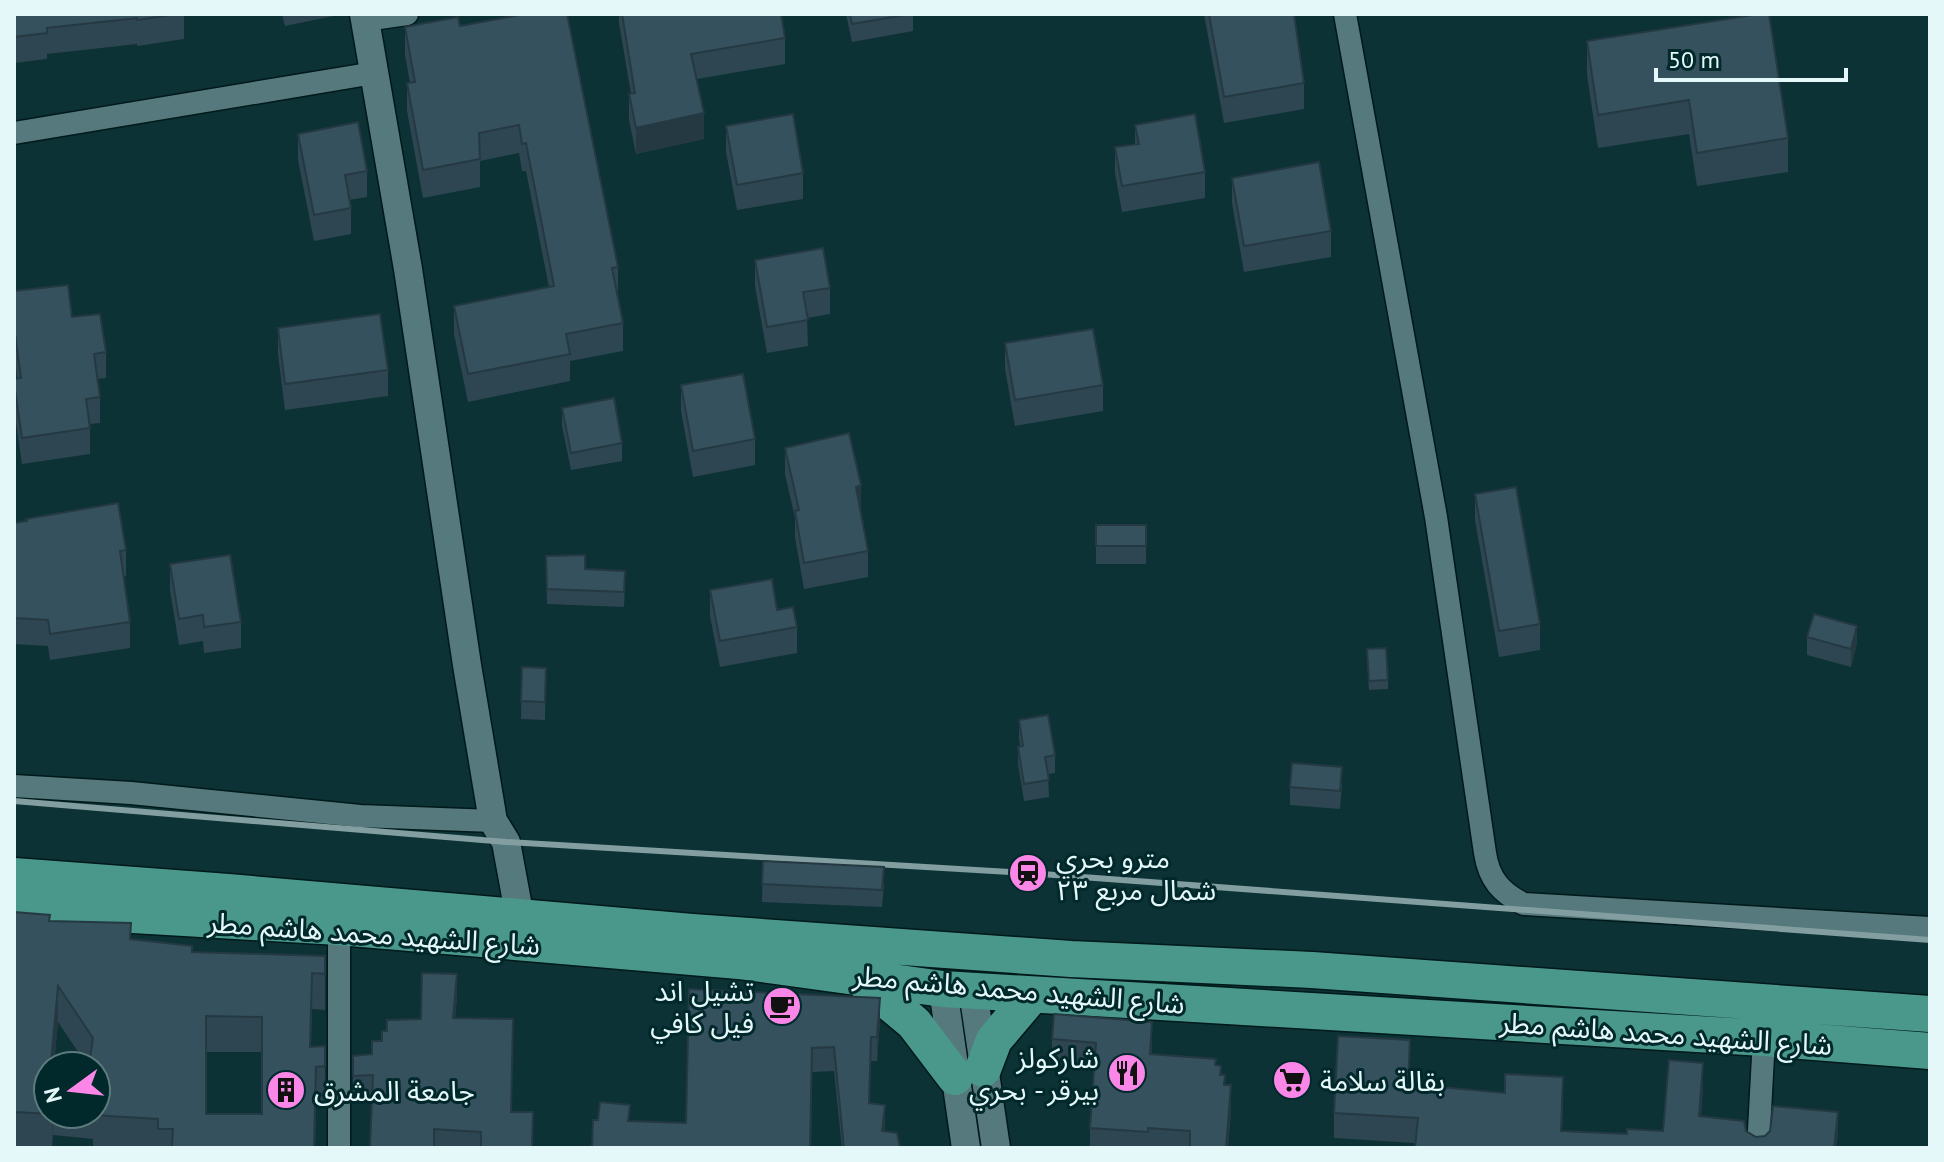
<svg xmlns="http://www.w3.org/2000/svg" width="1944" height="1162" font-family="'PT Sans','Noto Sans Arabic',sans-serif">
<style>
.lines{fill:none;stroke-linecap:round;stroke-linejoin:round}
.minor-casing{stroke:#00191b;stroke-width:25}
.tertiary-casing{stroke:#00191b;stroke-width:31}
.primary-casing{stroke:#00191b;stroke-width:39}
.minor{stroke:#55797c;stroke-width:22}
.tertiary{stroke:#55797c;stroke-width:28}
.primary{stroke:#4a988b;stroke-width:36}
.rail{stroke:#829ea0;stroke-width:6}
.wall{fill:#2e4651;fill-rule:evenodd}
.shaded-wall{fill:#253942}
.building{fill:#35515e;stroke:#253942;stroke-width:2;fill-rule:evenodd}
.labels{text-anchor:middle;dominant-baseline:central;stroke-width:6;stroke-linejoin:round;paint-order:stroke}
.poi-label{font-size:28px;fill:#e4f7f9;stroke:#01282b;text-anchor:start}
.street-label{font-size:28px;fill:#e4f7f9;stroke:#01282b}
</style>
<rect width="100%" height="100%" fill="#0c3235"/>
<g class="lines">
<defs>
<path id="minor" d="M1345,14l91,503 49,336c4,26 16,40 39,51l406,24
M365,20l42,-6
M14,133l360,-60
M14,786l117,7 229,23 133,5
M339,1148v-221
M1758,1148l6,-110"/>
<path id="tertiary" d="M364,14l44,255 59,396 26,156 13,21 14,76
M943,989l23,159
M973,991l23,157"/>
<path id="primary" d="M14,876l214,16 464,40 379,27 241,11 618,44
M14,908l325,19 400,34 204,28 821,49 166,13
M860,978l54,45 41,54
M983,1069l11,-29 38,-45"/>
</defs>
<use href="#minor" class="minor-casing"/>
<use href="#tertiary" class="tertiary-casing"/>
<use href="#primary" class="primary-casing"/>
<use href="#minor" class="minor"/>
<use href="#tertiary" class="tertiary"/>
<use href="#primary" class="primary"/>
<path class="rail" d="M14,801l492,41 522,31 902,67"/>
</g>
<path class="wall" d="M14,14h170v25l-47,7v-2l-90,10v5l-33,4z
M282,14h61l-58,12z
M619,14h162l4,24v26l-88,15 7,60 -68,15 -7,-34v-26h2l-12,-71z
M846,14h67v17l-61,11z
M1204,14h90l10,69v26l-80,14z
M460,26l158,241v28l5,28v28l-53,10v20l-102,21 -14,-68v-28l95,-19 -23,-116h-4l-3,-18 -39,8v26l-57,11 -16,-87v-28h3l-5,-28v-28z
M1587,41l201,97v34l-91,14 -8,-52 -91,14 -11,-73z
M1135,125l70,47v26l-83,14 -7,-39v-26l20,-3z
M726,126l77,47v26l-66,11 -11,-58z
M298,134l69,37v26l-18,3 2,8v26l-37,7 -16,-81z
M1232,178l99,53v26l-87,15 -12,-69z
M755,260l75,28v26l-23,4 1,28 -41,7 -12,-67z
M14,291l58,26 34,35v26l-9,1 3,18v26l-10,1v30l-68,10 -8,-55v-30l3,-1 -3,-26z
M278,328l110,42v26l-103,14 -7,-56z
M1005,343l98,42v26l-88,15 -10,-57z
M681,385l74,54v26l-62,12 -12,-66z
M562,408l60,35v18l-51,9 -9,-44z
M785,448l83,103v26l-64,12 -9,-52v-19l-10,-44z
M1475,494l65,130v26l-41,7 -24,-137z
M14,523l112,27v26l-2,1 6,45v26l-80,12 -2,-14 -34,-2z
M1096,525h50v39h-50z
M546,556l39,13 40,17 -1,21 -77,-3z
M170,564l71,58v26l-37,5 -1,-12 -24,4 -9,-55z
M710,590l67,20 20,17v26l-77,14 -10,-51z
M1807,637l50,6 -6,24 -44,-12z
M1367,658l21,22v9l-19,1z
M522,667l24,1 -1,52 -24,-1z
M1019,720l36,35v18l-7,1 1,23 -25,4 -6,-37v-17l2,-1 -1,-8z
M1342,784l-2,25 -50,-4v-18z
M763,861l121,23 -2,23 -120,-5z
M14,912l117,28 61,12 133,4v54l-13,-1 -1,38 14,-1v56l-9,1 -1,45h-222v-9l-40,-4 -1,13 -38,-1zM58,1022l29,43 -33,-2zM206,1052h56v62h-56zM48,1066h48v48h-48z
M689,989l191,33 -3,39h-6l-2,42 16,29 15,16h-58l-8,-77 -22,1 -1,76 -181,-27 56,2z
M457,998l-2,20 57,94h21v36h-163l2,-49 -19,1v-44l19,-2 10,-13 5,-10 34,-12z
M1052,1039l100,8v7l64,11 9,20 6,25 -3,38h-138v-20l4,-61 -42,-3z
M1410,1064l-1,20 154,17 -1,30 65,3 36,-3 40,-43 -2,28 45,15 10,6 82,-1 -423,7 -81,-5v-25z"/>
<path class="shaded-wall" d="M704,113v26l-68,15v-26z
M861,485v26l-5,-24z
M1857,626v17l-6,24v-18z
M457,974v24l-4,43v-23z
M58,986v36l-4,44h-3z
M880,998v24l-3,39v-24z
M1152,1022v25l-2,32v-25z
M1410,1040v24l-2,44v-24z
M1703,1063v25l-4,52v-24z
M316,1067v36l-1,45h-1z
M1231,1085v25l-3,38h-2z
M885,1105v24l-2,19 -1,-17z
M1838,1112v24l-2,12h-2z
M52,1114h1l-1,34z"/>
<path class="building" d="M14,14h162l-39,6v-2l-90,10v5l-33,4z
M525,14h42l51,253 -6,1 11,55 -57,11 4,20 -102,20 -14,-68 100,-20 -28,-143 -4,1 -3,-19 -40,8 1,26 -57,11 -16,-87 8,-1 -10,-55 53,-10 2,9z
M622,14h159l4,24 -94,16 13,59 -68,15 -7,-34 6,-1z
M850,14h60l-58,10z
M1209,14h85l10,69 -80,14z
M1759,14h10l19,124 -91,15 -8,-53 -91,15 -11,-74z
M793,114l10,59 -66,12 -11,-59z
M1195,114l10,58 -83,14 -7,-39 24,-3 -4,-19z
M358,122l9,49 -22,4 6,33 -37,7 -16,-81z
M1319,162l12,69 -87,15 -12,-68z
M823,248l7,40 -27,4 5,28 -41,7 -12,-67z
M68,285l4,32 28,-3 6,38 -12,2 6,43 -14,2 4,29 -68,10 -8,-55v-4l7,-1 -7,-52v-35z
M380,314l8,56 -103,14 -7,-56z
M1093,329l10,56 -88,15 -10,-57z
M743,374l12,65 -62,12 -12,-66z
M614,398l8,45 -51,10 -9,-45z
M849,433l12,52 -5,2 12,64 -64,12 -9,-52 4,-1 -14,-62z
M1516,487l24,137 -41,7 -24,-137z
M118,503l8,47 -6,1 10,71 -80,12 -2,-14 -34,-2v-95l13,-2 -1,-2z
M1096,525h50v21h-50z
M230,555l11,67 -37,5 -1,-12 -24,4 -9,-55z
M585,555v14l40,2 -1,21 -77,-3 -1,-33z
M772,579l5,31 16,-3 4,20 -77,14 -10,-51z
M1814,614l43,12 -6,23 -44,-12z
M1386,648l2,32 -19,1 -2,-32z
M522,667l24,1 -1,34 -24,-1z
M1048,715l7,40 -10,2 4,23 -25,4 -6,-37 5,-1 -4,-26z
M1292,763l50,4 -2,24 -50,-4z
M763,861l121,6 -2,23 -120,-6z
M14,912l36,3 -1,6 82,2 -1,16 62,7v6l133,4v18l-13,-1 -2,74 15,-1v20l-9,1 -2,81h-142l1,-19h-15v-10l-65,-4 3,-1v-48h-48v48h4l-38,-2zM58,986l35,52 -4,27 -38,-3zM206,1016l56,1v97h-56z
M422,973l35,1 -4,44 60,1 -2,93h22l-1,36h-51v-16l-47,-3v19h-64l3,-73 -20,1v-20l19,-2v-13h10v-10h5v-11l34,-1z
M689,989l191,9 -3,39h-6l-2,66 16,2 -3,26 15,2 3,15h-56l-10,-101 -22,1 -2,100h-218l1,-28h5l2,-18 30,3 -2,16 58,2z
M1054,1014l98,8 -2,32 66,5 -1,6 6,1 -1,9h5l-1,10h7l-5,63h-36v-17l-42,-3v4l-58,-4 6,-85 -44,-4z
M1338,1036l72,4 -2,44 97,9v-19l58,3 -2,54 66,3v-5l36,2 6,-71 34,3 -4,53 45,5 2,10 10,6 9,-1 5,-5 3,-25 65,6 -4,36h-419l3,-30 -84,-5z"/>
<defs>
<symbol id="station-disc" viewBox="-11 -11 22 22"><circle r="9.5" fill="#fa87e7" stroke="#01282b"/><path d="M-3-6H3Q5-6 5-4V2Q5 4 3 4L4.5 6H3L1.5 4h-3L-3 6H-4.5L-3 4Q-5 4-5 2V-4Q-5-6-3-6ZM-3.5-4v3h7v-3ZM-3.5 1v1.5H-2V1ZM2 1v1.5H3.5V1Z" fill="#111"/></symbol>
<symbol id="cafe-disc" viewBox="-11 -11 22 22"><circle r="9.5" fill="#fa87e7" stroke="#01282b"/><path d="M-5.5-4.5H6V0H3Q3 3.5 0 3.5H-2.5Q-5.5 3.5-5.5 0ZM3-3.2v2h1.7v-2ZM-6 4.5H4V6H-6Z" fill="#111"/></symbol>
<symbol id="restaurant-disc" viewBox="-11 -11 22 22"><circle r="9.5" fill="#fa87e7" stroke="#01282b"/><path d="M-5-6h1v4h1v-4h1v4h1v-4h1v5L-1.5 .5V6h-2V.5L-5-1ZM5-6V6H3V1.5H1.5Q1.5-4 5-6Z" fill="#111"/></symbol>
<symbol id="supermarket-disc" viewBox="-11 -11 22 22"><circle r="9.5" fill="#fa87e7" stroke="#01282b"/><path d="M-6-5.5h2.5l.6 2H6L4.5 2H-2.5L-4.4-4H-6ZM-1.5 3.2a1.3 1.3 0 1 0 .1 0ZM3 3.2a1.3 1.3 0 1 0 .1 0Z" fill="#111"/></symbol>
<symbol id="building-disc" viewBox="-11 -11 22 22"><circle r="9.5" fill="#fa87e7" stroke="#01282b"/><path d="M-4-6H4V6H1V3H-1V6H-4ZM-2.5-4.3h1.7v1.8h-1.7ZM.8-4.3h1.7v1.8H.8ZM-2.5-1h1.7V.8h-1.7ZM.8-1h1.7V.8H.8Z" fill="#111"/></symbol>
</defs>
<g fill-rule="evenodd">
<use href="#station-disc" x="1006" y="851" width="44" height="44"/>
<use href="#cafe-disc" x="760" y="984" width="44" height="44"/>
<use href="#restaurant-disc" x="1105" y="1051" width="44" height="44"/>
<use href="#supermarket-disc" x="1270" y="1058" width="44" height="44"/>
<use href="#building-disc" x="264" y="1068" width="44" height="44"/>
</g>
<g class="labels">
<g class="poi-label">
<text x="1056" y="857">مترو بحري<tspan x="1056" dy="32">شمال مربع ٢٣</tspan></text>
<text x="754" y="990" text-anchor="end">تشيل اند<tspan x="754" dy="32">فيل كافي</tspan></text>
<text x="1099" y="1057" text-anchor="end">شاركولز<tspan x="1099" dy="32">بيرقر - بحري</tspan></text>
<text x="1320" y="1080">بقالة سلامة</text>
<text x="314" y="1090">جامعة المشرق</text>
</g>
<g class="street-label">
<text transform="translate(374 933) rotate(4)">شارع الشهيد محمد هاشم مطر</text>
<text transform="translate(1019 989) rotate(5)">شارع الشهيد محمد هاشم مطر</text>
<text transform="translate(1666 1033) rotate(4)">شارع الشهيد محمد هاشم مطر</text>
</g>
</g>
<rect width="1944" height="1162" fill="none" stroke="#e4f7f9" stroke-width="32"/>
<g transform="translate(72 1090) rotate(255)"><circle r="38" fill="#01282b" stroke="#5c7b7d" stroke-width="2"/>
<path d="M0-6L14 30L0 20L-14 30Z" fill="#fa87e7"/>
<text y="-12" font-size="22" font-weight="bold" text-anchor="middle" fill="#e4f7f9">N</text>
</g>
<path d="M1656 68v12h190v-12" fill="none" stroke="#e4f7f9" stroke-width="4"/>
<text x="1668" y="68" font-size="24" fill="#e4f7f9" stroke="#01282b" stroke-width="6" paint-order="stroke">50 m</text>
</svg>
